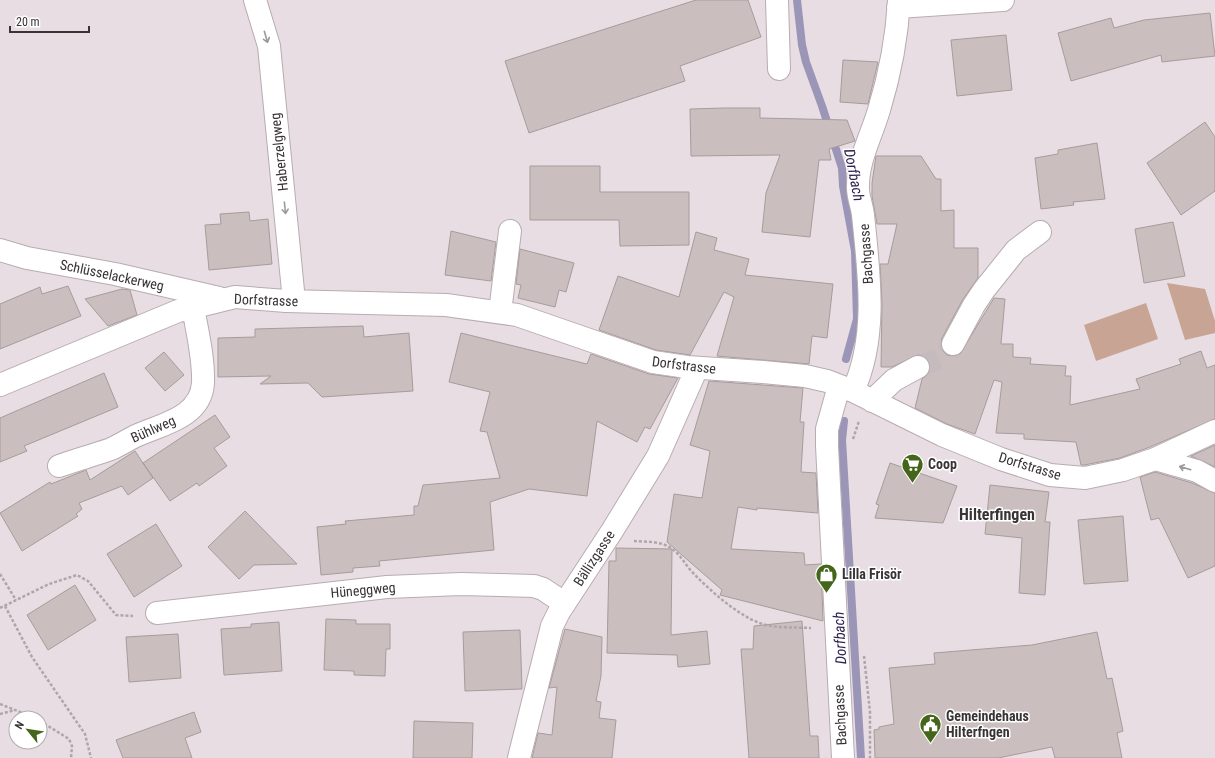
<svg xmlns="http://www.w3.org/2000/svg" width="1215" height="758" font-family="'Roboto Condensed',sans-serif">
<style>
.green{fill:#c8a494}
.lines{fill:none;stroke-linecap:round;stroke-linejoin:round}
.stream{stroke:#9b95b8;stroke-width:8}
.building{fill:#cabebe;stroke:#a79b9b}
.minor-tunnel{stroke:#c5bbbf;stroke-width:22;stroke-dasharray:22 11;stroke-linecap:butt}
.minor-casing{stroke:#b7acb1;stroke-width:24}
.path{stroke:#afa6aa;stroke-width:2.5;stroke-dasharray:3 2;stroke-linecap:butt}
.minor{stroke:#fff;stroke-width:22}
.oneway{stroke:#9c999a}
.labels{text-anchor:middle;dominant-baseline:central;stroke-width:3;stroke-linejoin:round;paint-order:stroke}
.street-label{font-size:14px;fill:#383335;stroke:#fff}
.poi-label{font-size:14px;font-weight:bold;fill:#383335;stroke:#fff;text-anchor:start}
.water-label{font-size:15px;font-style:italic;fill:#2e2250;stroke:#fff}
.quarter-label{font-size:16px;font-weight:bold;fill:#383335;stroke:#fff}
</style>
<rect width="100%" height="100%" fill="#e8dde2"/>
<path class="green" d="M1167,283l38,6 10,32v12l-30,7z
M1146,303l12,36 -62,22 -12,-36z"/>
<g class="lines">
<path class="stream" d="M797,0l5,45 4,17 16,44 20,62 1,18 12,65 2,68 -11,40
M844,421l-2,19 19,318"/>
</g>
<path class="building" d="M696,0h52l13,37 -81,29 5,15 -156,52 -24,-72z
M1210,13l5,43 -53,6 -1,-7 -90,26 -13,-48 53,-15 3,10 30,-8z
M1006,35l6,55 -55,6 -6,-56z
M843,60l35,2 -10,42 -28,-2z
M725,108h35v10l87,2 8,21 -26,8 2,11h-12l-9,77 -48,-5 4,-39 14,-38 -89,1 -1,-47z
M1205,122l10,15v54l-34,24 -34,-52z
M1097,143l8,56 -32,3 1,3 -33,4 -6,-51 23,-4v-4z
M876,156h45l15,23h5v32l13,-1v38h24v30l-15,21 -21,39 -1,7 1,5 5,5 7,1 6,-2 34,-56 11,1 -4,45h12v13l18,1 -1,6 36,2 -1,10h6l-1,29 70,-16 -4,-10 45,-15 -2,-5 22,-8 6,17 8,-3v54l-65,28 -30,11 -36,7h-3l-5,-23 -52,-3v-5l-28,-1 6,-51 -8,-2 -19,54 -28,-10 -32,-16 7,-29 6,-5 2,-6 -1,-7 -5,-5 -6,-1 -26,12h-11l1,-63 -2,-40h8l9,-40h-20l-5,-28v-13z
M530,166h70v26h89v53l-69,1 -1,-26h-89z
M249,212l1,9 18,-2 4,45 -63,6 -4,-45 16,-1 -1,-10z
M1173,222l12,54 -41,7 -9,-54z
M451,231l45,11 -5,39 -46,-6z
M696,232l21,6 -3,12 35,9 -4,16 88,9 -6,54 -15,-2 -3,28 -92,-8 17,-59 -10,-5 -34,63 -34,-5 -57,-20 19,-54 61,21z
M520,249l54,14 -8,29 -7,-2 -4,17 -37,-9 3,-13 -5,-1z
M68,286l13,30 -81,33v-45l40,-17 2,7z
M122,289l8,1 7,25 -29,11 -23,-27z
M363,326l1,11 45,-4 4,58 -91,6 -14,-14 -48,1 11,-8 -53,1v-39l37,-1v-8z
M461,333l126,31 4,-10 58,20 29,4 -28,51 -5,-2 -8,15 -40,-21 -10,75 -58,-7 -39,13 4,48 -115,11 1,5 -27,2v4l-32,3 -4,-48 29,-3 -1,-3 69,-6v-9h4l5,-21 77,-7 -13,-46 -7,-1 10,-39 -41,-10z
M164,352l20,23 -19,16 -20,-23z
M104,373l14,34 -94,39 3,5 -27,11v-44z
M709,381l94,7 -3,34h4l-3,50 15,1 2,40 -61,-5v2l-19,-3 -7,42 73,4 1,12 16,-1 2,57 -103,-26 2,-5 -55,-48 7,-48 28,4 8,-47 -20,-6z
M215,415l15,22 -16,11 13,18 -28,20 -2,-3 -27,18 -27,-38z
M1215,445v22l-24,-11z
M135,451l18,27 -25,17 -6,-9 -43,17 3,6 -6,5 2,2 -56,35 -22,-38 50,-31 1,2 35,-14 4,10z
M890,463l67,23 -14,37 -68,-5 4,-13 -3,-1z
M1155,472l37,11 23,10v73l-27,12 -29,-60 -8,2 -11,-43z
M990,485l59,7 -4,30h5l-5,73 -26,-2 3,-55 -37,-4z
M245,511l52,53 -43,1 -15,14 -31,-32z
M1123,516l5,65 -44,3 -6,-64z
M156,524l26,42 -48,31 -27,-43z
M616,548l56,1 -1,86 36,-4 3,33 -32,3 -1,-12 -70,-2 2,-92h7z
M75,585l21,35 -48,30 -21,-35z
M326,619l30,1v4h34v25h-4l-1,27 -31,-1v-4l-30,-1z
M802,621l8,115h8l1,22h-70l-8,-109h12l1,-23z
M279,622l3,49 -58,4 -3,-46 30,-2v-3z
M565,629l37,8 -1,39 -5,25 5,1 -2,16 17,2 -4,38h-80l6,-25 14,2 5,-48 -8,1z
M520,630l2,59 -57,2 -2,-59z
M1097,632l10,47 5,-1 11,53 -6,2 5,25h-67l-3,-11 -54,11h-123l-1,-28 5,-1v-2l15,-3 -5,-56 46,-4 -1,-11 98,-8z
M178,634l3,44 -52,4 -3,-45z
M194,712l7,20 -16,6 7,20h-69l-7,-18z
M414,721l59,2 -1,35h-59z"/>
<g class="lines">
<path class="minor-tunnel" d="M918,367l28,-11 7,-12"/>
<defs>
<path id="minor" d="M255,0l14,46 25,255
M777,0l2,69
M898,7l105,-7
M0,250l27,8 88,16 104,24
M500,312l10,-81
M953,344l21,-39 10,-15 32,-40 24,-18
M0,385l178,-74 57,-14 51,4 160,4 71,10 136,47 34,5 76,5 42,4 22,5 26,10 89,44 59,24 49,16 35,3 38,-8 32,-11 60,-28
M839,386l-12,43v17l16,312
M853,391c25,-54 16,-118 10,-176 -1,-10 -6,-20 -5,-30 0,-25 14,-51 21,-75 11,-36 18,-72 20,-110
M872,401l22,-21 24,-13
M1155,459l42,12 18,10
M59,466c17,-6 35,-11 52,-17 9,-4 18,-10 27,-14 25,-11 63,-18 65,-52 1,-25 -6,-52 -10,-76
M157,613l230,-26 74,-3 73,2 9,3 21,14
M519,758l33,-132 7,-14 53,-81 46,-75 39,-88"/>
</defs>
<use href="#minor" class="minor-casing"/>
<path class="path" d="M853,439l6,-18
M634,541c12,1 29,0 38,8 9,6 14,17 22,25 18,18 40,38 63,48 16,7 37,5 54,6
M0,574l16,26
M5,606l27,51 53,77 6,24
M0,608l49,-24 28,-9 11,6 28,34 17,1
M864,656l6,56v46
M0,704l35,14
M0,714l15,-4
M40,721l29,18 3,7 -1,12"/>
<use href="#minor" class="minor"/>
</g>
<defs><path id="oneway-shaft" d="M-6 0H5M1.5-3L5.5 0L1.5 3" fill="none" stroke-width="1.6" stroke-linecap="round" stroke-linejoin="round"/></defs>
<g class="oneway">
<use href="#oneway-shaft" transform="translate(266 37) rotate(74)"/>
<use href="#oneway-shaft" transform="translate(285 208) rotate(84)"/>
<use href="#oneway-shaft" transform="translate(1185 468) rotate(-164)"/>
</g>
<defs>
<symbol id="supermarket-pin" viewBox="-11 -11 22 30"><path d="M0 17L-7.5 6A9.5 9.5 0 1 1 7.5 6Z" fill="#45651a" stroke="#fff"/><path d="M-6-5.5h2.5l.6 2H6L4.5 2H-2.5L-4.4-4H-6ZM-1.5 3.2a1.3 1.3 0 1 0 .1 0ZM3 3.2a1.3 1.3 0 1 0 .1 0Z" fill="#fff"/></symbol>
<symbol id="shop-pin" viewBox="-11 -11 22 30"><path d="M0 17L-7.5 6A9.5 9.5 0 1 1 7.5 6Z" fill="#45651a" stroke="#fff"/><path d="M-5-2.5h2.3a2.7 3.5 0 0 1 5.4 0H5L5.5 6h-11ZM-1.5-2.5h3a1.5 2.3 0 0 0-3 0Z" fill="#fff"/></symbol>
<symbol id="civic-pin" viewBox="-11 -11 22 30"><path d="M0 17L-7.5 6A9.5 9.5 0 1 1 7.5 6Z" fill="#45651a" stroke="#fff"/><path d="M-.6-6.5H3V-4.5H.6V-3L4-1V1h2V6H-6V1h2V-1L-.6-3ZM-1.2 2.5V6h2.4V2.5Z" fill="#fff"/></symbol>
</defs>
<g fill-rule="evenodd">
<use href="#supermarket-pin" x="900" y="452" width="25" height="34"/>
<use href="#shop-pin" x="814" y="562" width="25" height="34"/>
<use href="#civic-pin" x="918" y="712" width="25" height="34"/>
</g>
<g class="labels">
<g class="street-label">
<text transform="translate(279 152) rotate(-96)">Haberzelgweg</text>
<text transform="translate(866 254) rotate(-94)">Bachgasse</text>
<text transform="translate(112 275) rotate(12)">Schlüsselackerweg</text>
<text transform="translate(266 300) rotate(2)">Dorfstrasse</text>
<text transform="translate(684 365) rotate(7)">Dorfstrasse</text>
<text transform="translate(153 429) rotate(-24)">Bühlweg</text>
<text transform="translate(1030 466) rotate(17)">Dorfstrasse</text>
<text transform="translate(594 558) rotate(-57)">Bällizgasse</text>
<text transform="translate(363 590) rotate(-5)">Hüneggweg</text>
<text transform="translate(840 715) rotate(-93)">Bachgasse</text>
</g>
<g class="poi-label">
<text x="928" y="464">Coop</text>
<text x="842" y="574">Lilla Frisör</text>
<text x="946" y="716">Gemeindehaus<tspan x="946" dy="16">Hilterfngen</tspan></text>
</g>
<g class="water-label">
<text transform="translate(854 175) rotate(79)">Dorfbach</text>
<text transform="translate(840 638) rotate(-93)">Dorfbach</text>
</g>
<g class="quarter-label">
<text x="997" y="514">Hilterfingen</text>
</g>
</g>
<g transform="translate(28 730) rotate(300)"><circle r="19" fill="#ffffff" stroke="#afadae"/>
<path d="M0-3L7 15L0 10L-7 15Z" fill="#45651a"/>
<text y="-6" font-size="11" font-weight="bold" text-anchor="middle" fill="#383335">N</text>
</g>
<path d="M10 26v6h79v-6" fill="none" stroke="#383335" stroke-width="2"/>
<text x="16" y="26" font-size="12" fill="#383335" stroke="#ffffff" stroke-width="3" paint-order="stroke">20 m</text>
</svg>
